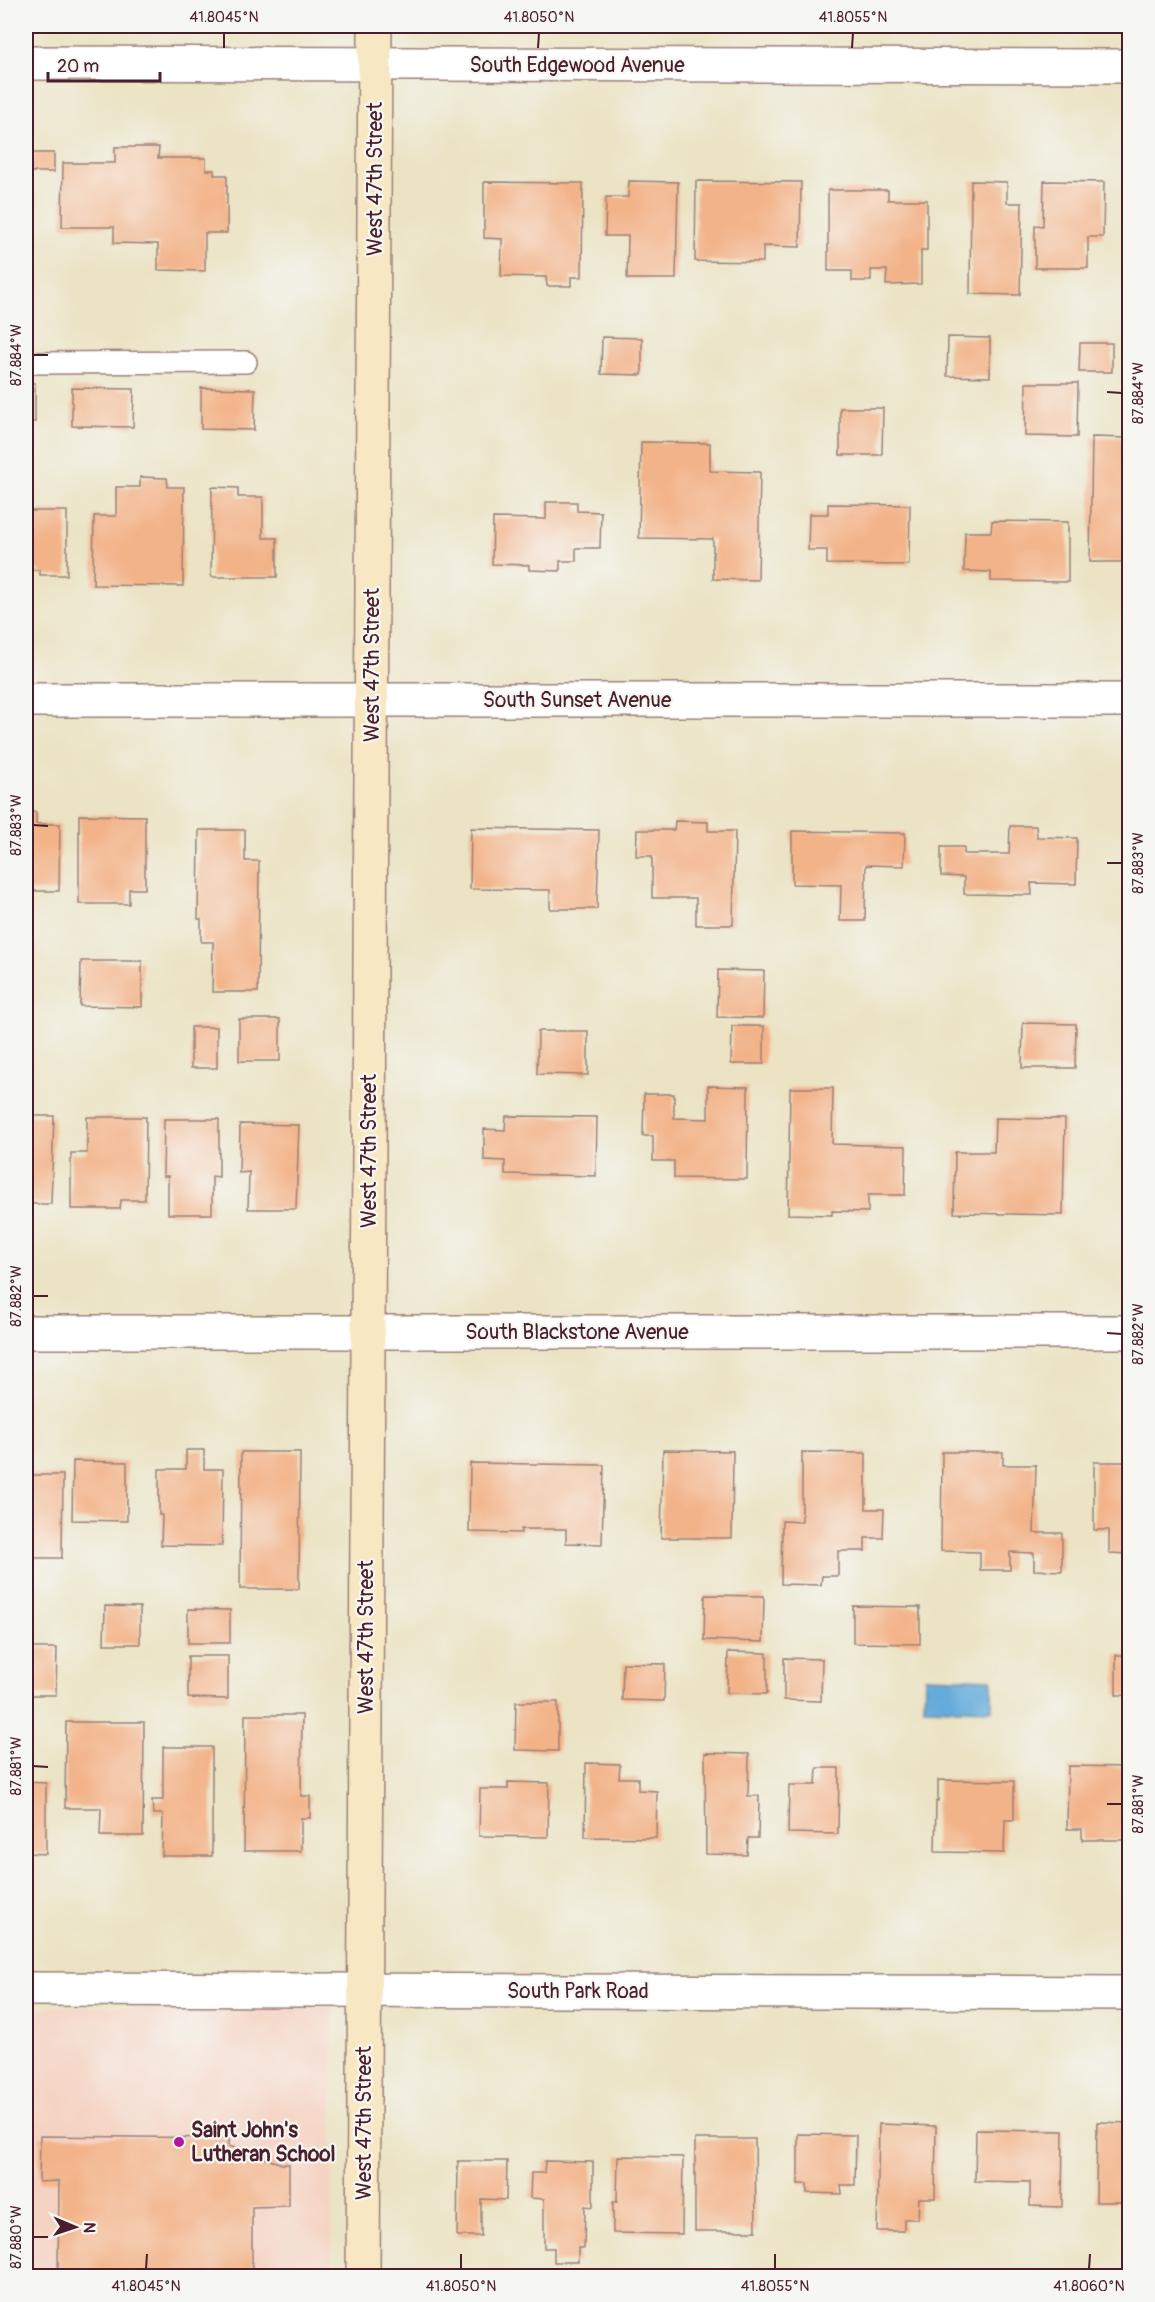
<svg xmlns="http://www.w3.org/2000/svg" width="1155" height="2302" font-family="Pangolin,sans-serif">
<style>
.built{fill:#f5d3c2}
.water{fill:#63abda;stroke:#566582;stroke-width:1.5}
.building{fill:#f3b389}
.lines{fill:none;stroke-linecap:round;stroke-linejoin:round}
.lane-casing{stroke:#9a8178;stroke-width:24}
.street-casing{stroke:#9a8178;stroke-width:36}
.secondary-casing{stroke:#9a8178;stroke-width:36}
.lane{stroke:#fff;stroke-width:21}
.street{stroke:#fff;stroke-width:33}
.secondary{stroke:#f7e8c3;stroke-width:33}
.ticks{fill:none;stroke:#4a1f2b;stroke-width:2}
.poi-dot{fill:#b5179e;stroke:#f6f6f2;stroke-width:2}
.labels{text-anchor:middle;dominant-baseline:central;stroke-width:4.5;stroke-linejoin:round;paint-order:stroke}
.street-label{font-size:21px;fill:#4a1f2b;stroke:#f6f6f2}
.poi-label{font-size:21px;font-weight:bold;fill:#4a1f2b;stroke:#f6f6f2;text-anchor:start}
.neatline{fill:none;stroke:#4a1f2b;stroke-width:2}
.ticks-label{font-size:15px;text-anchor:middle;fill:#4a1f2b}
</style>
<rect width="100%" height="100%" fill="#f6f6f2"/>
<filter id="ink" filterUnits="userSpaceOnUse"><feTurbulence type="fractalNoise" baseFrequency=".0167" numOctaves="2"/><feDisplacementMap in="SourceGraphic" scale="12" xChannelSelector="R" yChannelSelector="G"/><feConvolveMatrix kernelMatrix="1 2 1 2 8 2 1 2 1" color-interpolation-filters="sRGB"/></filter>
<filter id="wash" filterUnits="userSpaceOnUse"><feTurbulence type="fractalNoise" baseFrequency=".008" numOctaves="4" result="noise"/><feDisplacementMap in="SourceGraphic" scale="24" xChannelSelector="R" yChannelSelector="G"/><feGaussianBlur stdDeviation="1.35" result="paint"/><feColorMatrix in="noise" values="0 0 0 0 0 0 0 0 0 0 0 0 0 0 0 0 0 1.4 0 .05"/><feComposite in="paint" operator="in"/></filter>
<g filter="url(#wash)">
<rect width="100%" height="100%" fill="#ebe3c4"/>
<path class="built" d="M26,2007h307l-1,269h-306z"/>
<path class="water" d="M925,1677l67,2v31l-68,-2z"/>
<g id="blocks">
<path class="building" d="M115,147h44l-1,11h48v12h8v5h13v58h-22v38l-47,-1v-26l-44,-1v-16h-52l1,-64h52z
M31,153h23v19h-23z
M629,181l49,1 -2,97h-49l1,-43h-23l1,-39h22z
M696,181l105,1 -1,65 -37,-1v16l-68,-1z
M971,181l36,1v21h15l-2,92 -50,-1z
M1044,181l60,1 -1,55h-15v31h-53v-43l8,1z
M484,182l99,1 -1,94h-11v9h-24l-1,-9 -45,-1 1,-37 -18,-1z
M1124,182h6v54h-6z
M828,190h60v10h39v50h-6v34l-35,1 1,-15h-16v11h-19v-10h-24z
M602,337l40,1v37l-41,-1z
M948,337l42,1v39l-43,-1z
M1080,343h32v29h-33z
M26,383h9v39h-9z
M1026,383h52l-1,54 -52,-1z
M72,388l62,1 -1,38 -61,-1z
M201,388l54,1 -1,41 -53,-1z
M840,408h43l-1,47h-42z
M1092,437l38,1v124h-40z
M641,442l69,1v28l50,1 -2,108 -45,-1v-40l-74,-1z
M140,477l27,1 1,9h16l-1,99 -90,-1 1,-69h22v-29h24z
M212,487l26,1v9h25v41h14v39h-66z
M546,502h31v9l24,1 -1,36h-24v13h-16v10l-31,-1v-5l-37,-1 1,-46 53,1z
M828,504l82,1 -1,60 -82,-1v-14h-19l1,-36h19z
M26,511h41v64h-27v-5h-14z
M992,521l76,1v60l-77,-1v-9l-27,-1 1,-39h26z
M26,812h10v12h24l-1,67h-33z
M79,815l66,1v73h-16v15h-50z
M675,821l33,1v9h27l-2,94h-37v-27h-44v-42h-16l1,-26h37z
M1010,826h26l1,11 40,1 -1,46 -45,-1 1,12 -68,-1v-17l-23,-1v-29h23v7h45z
M471,828l128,2 -2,79h-47v-19l-80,-1z
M199,830h46v31h14l-1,131h-46l1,-50h-12v-23h-3z
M792,831l113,2 -1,33 -38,-1 -1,56h-25l1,-36 -49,-1z
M81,961h61v46l-62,-1z
M718,970l46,1 -1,47 -46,-1z
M239,1019h41v42h-41z
M1023,1023l53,1 -1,44h-53z
M732,1026h32v38h-33z
M191,1027h26v41h-26z
M538,1031h50v44l-51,-1z
M708,1086l40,1 -1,92 -73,-1v-17h-21v-25h-10l1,-42h30v24l34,1z
M790,1088h43l-1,56 74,2 -1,49h-37v17l-36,-1v4l-44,-1z
M27,1116h27l-3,88h-25z
M506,1116l91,1 -1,59 -91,-2v-13l-21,-1v-31l21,1z
M87,1117h59l-1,83h-24l-1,9h-49v-56h16z
M995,1118l70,1 -2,96 -109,-2 1,-61h39z
M164,1119h55v58l-7,-1v38h-44v-38h-5z
M240,1124l59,1 -3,84h-48l1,-37 -10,1z
M186,1450h18v19h19l-1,77 -61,-1 1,-30h-3v-46h27z
M663,1450l70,1 -1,87h-71z
M241,1452h59l-1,137h-59z
M802,1452l64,1v56h18l-1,29h-18v13h-27v25h-16l-1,9 -40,-1 1,-63 20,1z
M942,1452h61v13h33l-2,68h28v38l-28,-1v-17l-24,-1v18h-30v-18l-39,-1z
M26,1457h4v18h33l-1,83h-36z
M73,1461l54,1v59l-55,-1z
M1094,1462h36v92l-21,-1v-23h-15z
M470,1463l134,2 -2,79 -36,-1v-14h-45v4l-52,-1z
M705,1595l59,1 -1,46 -59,-2z
M105,1606l35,1v37h-36z
M853,1606l67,1v37l-67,-1z
M188,1609l42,1v33h-42z
M26,1648h31l-1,47h-30z
M728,1652l39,1v41l-40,-1z
M1116,1655h14v40h-14z
M188,1656h40v43l-40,-1z
M784,1658l38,1 -1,42 -37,-1z
M623,1663l42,1 -1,37 -42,-1z
M516,1702h42v49l-43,-1z
M245,1715h57l-1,81h9v22h-9v33h-57z
M66,1722h78l-1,114h-43l1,-28h-36z
M163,1747h49v109h-50l1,-42h-10l-1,-14h11z
M705,1753l44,1 -1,42h11l-1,42h-10l-1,17 -41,-1z
M586,1763l34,1 -1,14h19v12l19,1 -1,47 -71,-1z
M1068,1766l61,1 1,73h-48v-11h-15z
M817,1768h22l-1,66 -50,-1 1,-48h27z
M938,1780l76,1v39h-9l-1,33 -69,-1 1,-51h2z
M26,1782l20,1v71l-20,-1z
M508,1782l41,1 -1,54 -69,-1 1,-47h28z
M1097,2122l33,1v79h-34z
M879,2124l57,2 -1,72h-16l-1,21h-14v12h-27z
M976,2130l87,1 -1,76 -32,-1v-24l-55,-1z
M798,2134l58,1 -1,50h-14l1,9 -35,-1v-9h-9z
M40,2136l189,2v8l53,18h7v42l-37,1v69h-194l1,-95 -20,1z
M695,2139h60l1,92h-61z
M618,2156l65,1 -1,77 -69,-1v-31h4z
M458,2161h49l-1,39 -25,-1v37h-24z
M545,2161l48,1v45l-8,-1 -1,42h-6v14h-24v-14h-10v-49l-14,-1 1,-25h13z"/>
</g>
</g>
<g filter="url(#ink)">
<use href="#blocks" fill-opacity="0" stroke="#9a8178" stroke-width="1.5"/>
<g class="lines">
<defs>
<path id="lane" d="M26,363l220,-1"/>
<path id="street" d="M26,63l1104,3
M26,700h1104
M26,1332h1104
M26,1989l1104,4"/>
<path id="secondary" d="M363,2276l12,-2250"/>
</defs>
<use href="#lane" class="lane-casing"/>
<use href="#street" class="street-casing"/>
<use href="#secondary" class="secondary-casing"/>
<use href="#lane" class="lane"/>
<use href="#street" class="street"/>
<use href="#secondary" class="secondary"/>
</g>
</g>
<path class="ticks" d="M224,48v-15M538,48l1,-15M852,48l1,-15M33,355h15M1107,392l15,1M33,825l15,1M1107,863h15M33,1296h15M1107,1333l15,1M33,1766l15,1M1107,1804h15M33,2237h15M146,2269l1,-15M461,2269v-15M775,2269v-15M1089,2269l1,-15"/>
<circle class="poi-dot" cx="179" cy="2142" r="6"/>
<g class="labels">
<g class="street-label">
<text x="577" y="65">South Edgewood Avenue</text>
<text transform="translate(375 179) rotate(-90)">West 47th Street</text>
<text transform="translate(372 665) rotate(-90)">West 47th Street</text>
<text x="577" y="700">South Sunset Avenue</text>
<text transform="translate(369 1151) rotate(-90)">West 47th Street</text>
<text x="577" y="1332">South Blackstone Avenue</text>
<text transform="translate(366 1637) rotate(-90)">West 47th Street</text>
<text x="578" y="1991">South Park Road</text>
<text transform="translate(364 2123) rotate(-90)">West 47th Street</text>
</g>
<g class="poi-label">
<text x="191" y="2130">Saint John's<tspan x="191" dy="24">Lutheran School</tspan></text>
</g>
</g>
<rect width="1155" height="2302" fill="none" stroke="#f6f6f2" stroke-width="66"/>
<g transform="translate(75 2227) rotate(92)" stroke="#f6f6f2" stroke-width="4.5" paint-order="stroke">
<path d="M0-4.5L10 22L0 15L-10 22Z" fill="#4a1f2b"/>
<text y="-9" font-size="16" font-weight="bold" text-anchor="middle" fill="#4a1f2b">N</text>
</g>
<path d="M48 72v9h112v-9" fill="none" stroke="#4a1f2b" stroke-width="3"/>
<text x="57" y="72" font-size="18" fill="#4a1f2b" stroke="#f6f6f2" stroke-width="4.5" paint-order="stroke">20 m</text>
<rect x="33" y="33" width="1089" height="2236" class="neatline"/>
<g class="ticks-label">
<text x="224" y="22">41.8045°N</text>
<text x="539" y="22">41.8050°N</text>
<text x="853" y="22">41.8055°N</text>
<text transform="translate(16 355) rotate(-90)" y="5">87.884°W</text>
<text transform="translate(1138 393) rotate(-90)" y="5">87.884°W</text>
<text transform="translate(16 825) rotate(-90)" y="5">87.883°W</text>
<text transform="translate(1138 863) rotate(-90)" y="5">87.883°W</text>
<text transform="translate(16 1296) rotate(-90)" y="5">87.882°W</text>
<text transform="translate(1138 1334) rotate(-90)" y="5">87.882°W</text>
<text transform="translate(16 1766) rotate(-90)" y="5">87.881°W</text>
<text transform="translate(1138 1804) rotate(-90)" y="5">87.881°W</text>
<text transform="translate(16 2237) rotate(-90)" y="5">87.880°W</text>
<text x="146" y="2291">41.8045°N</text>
<text x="461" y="2291">41.8050°N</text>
<text x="775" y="2291">41.8055°N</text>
<text x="1089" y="2291">41.8060°N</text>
</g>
</svg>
